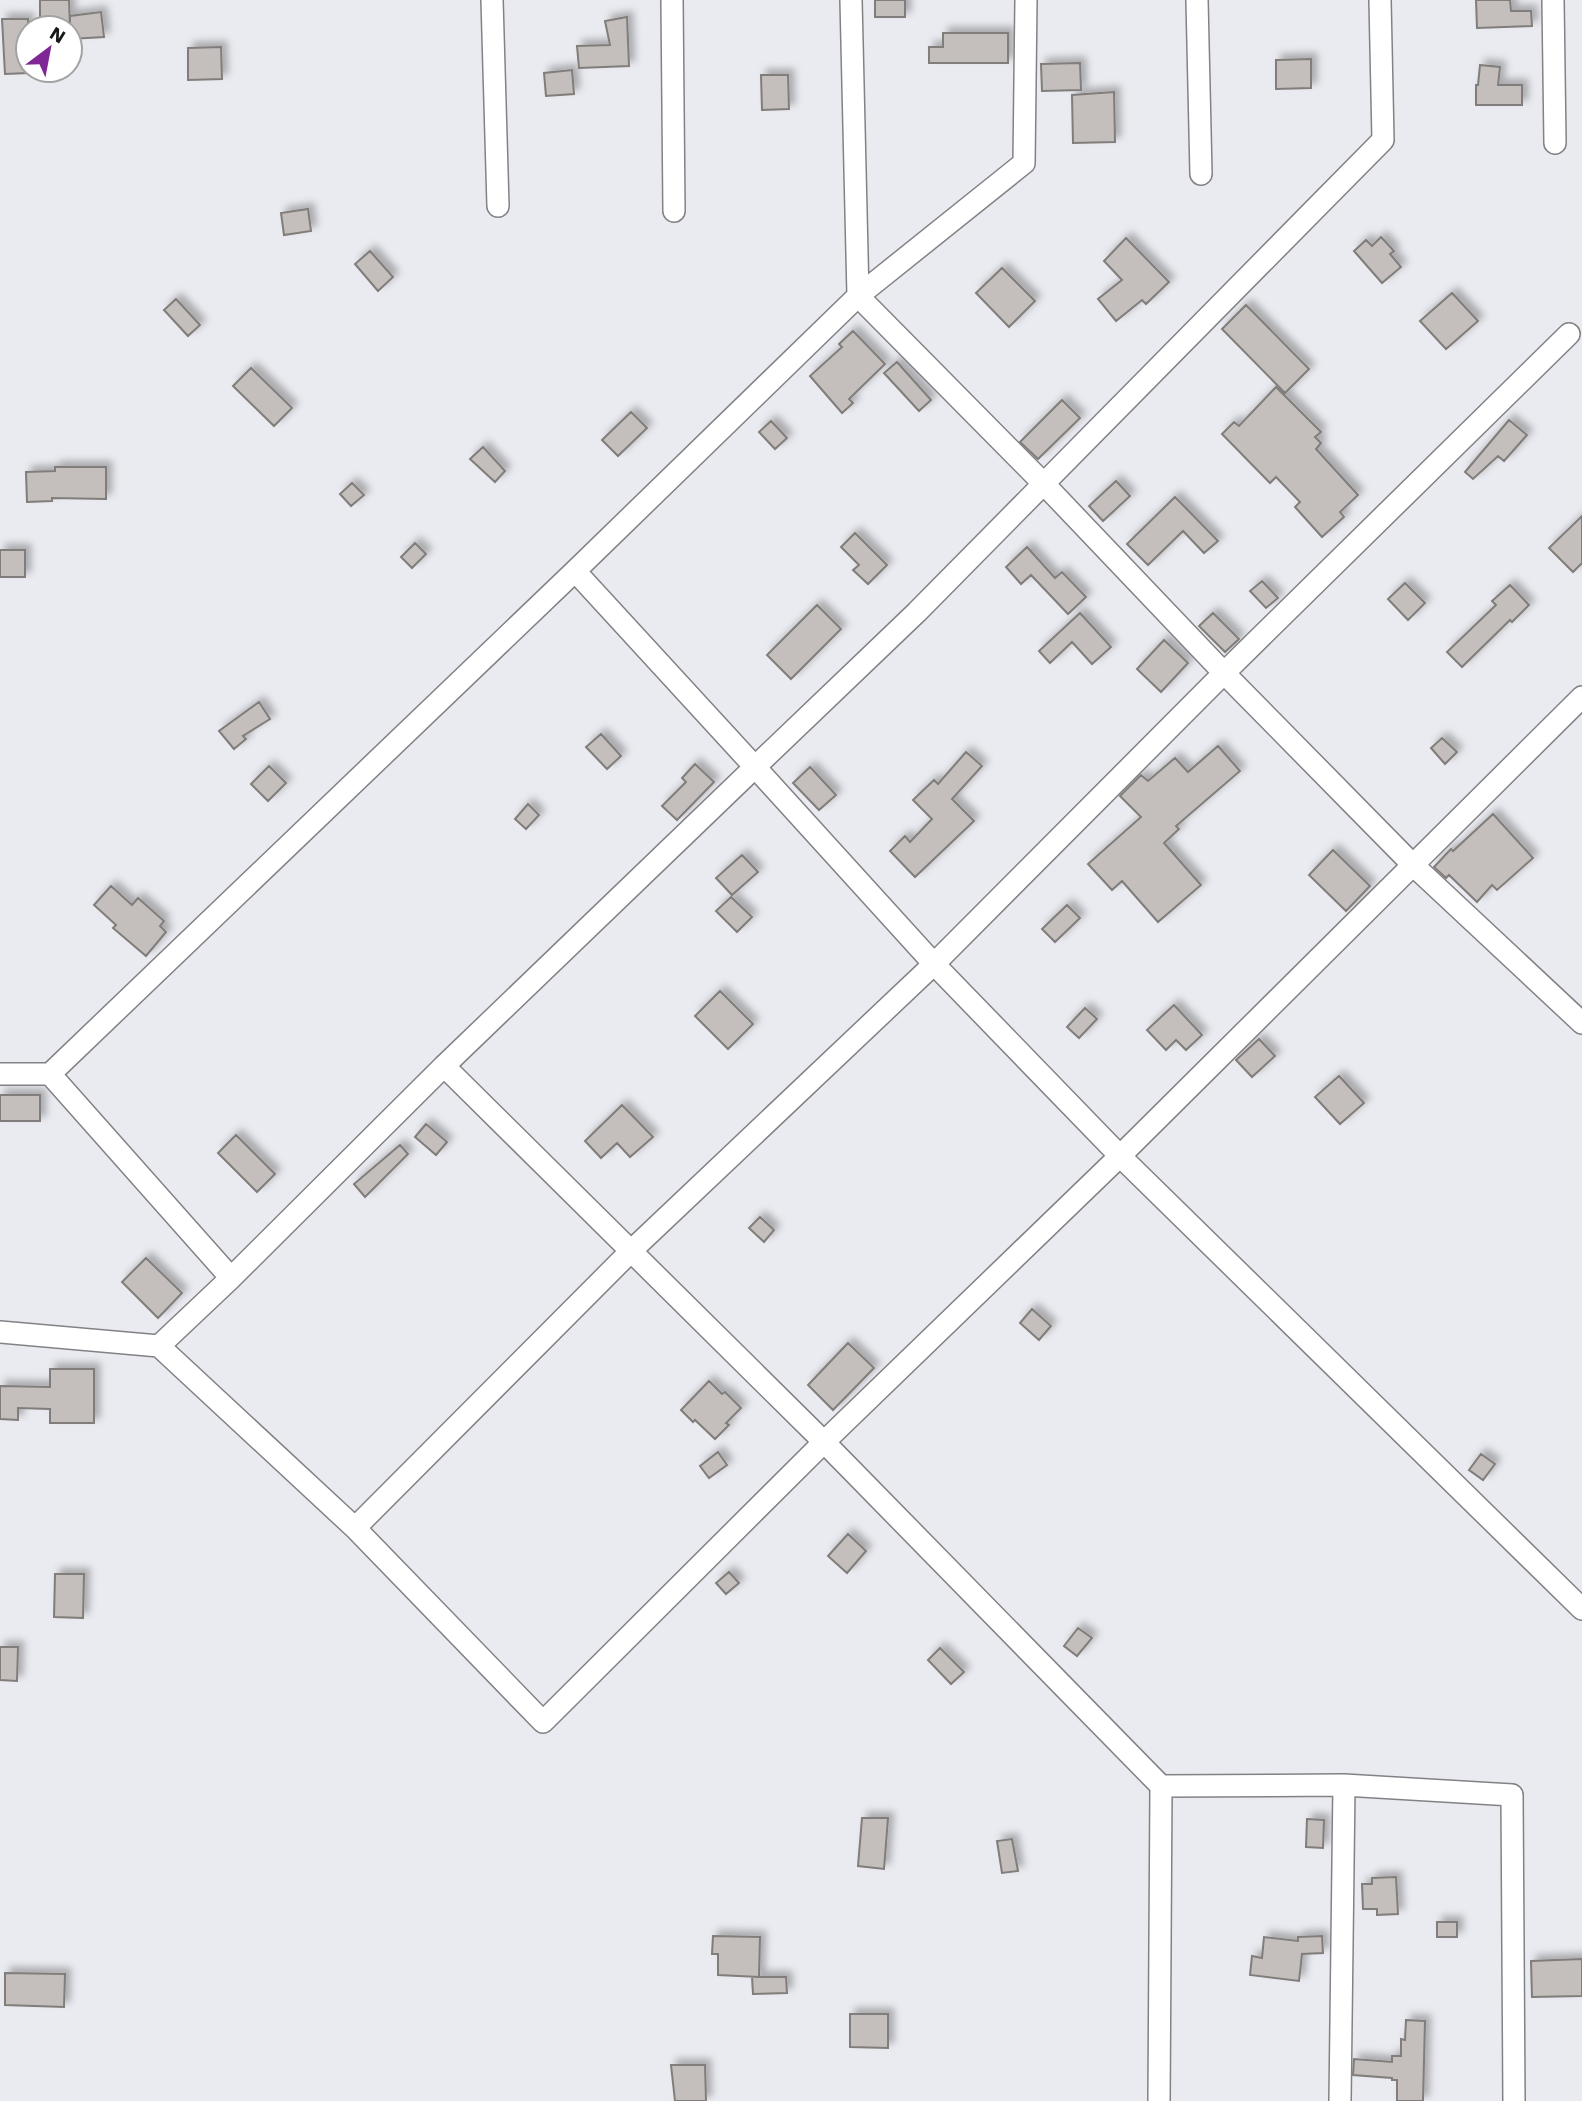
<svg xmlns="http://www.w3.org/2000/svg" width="1582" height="2101" font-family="'Work Sans',sans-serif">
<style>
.building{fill:#c4bfbc;stroke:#817d7a;stroke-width:2;filter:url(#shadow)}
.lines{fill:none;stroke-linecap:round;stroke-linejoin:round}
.street-casing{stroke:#828286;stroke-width:24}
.street{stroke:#fff;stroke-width:21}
</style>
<defs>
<filter id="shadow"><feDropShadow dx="5.5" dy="-5.5" stdDeviation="3.5" flood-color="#0004"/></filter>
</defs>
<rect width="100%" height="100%" fill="#eaebf0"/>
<path class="building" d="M40,0h29l1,28h-30z
M875,0h30v17h-30z
M1476,0h34l1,11h20l1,15 -55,2z
M101,12l3,25 -34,2v-23z
M627,17l2,49 -50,2 -2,-22 33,-1 -5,-24z
M2,19h26v54l-23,1z
M943,33h65v30h-79v-16h14z
M221,47l1,32 -34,1v-32z
M1311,59v29l-35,1v-29z
M1080,63l1,27 -39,1 -1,-27z
M1480,65l20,2 -2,18h24v20h-46v-20h2z
M572,70l2,24 -28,2 -2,-23z
M761,75h27l1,34 -27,1z
M1114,92l1,50 -42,1 -1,-48z
M308,209l3,22 -27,4 -3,-22z
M1381,237l13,14 -4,3 11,13 -19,16 -28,-32 12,-11 6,6z
M1126,238l43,44 -23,22 -4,-4 -26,21 -18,-22 24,-19 -18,-19z
M370,251l23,26 -15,14 -23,-27z
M1002,268l33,33 -26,26 -33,-34z
M1452,293l26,28 -32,28 -26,-28z
M176,299l24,26 -12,11 -24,-26z
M1246,305l63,64 -24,24 -63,-64z
M853,331l32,33 -36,35 4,4 -11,10 -32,-37 32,-29 -3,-3z
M897,362l34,38 -12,11 -35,-38z
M251,368l41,40 -18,18 -41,-40z
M1276,387l45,45 -6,5 6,6 -5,6 42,46 -18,17 4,5 -22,20 -27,-30 5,-5 -24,-25 -6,6 -48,-49 12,-12 5,4z
M1062,400l18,18 -42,41 -18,-17z
M631,412l16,16 -29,28 -16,-16z
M1509,420l18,15 -23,26 -6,-5 -25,23 -8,-7z
M771,421l16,17 -12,11 -16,-17z
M483,447l22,24 -10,11 -25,-23z
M55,467h51v32l-54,-1v3l-25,1 -1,-30 29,-1z
M1116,481l14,15 -27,25 -14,-15z
M352,483l12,12 -13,11 -11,-12z
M1175,497l43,44 -14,12 -21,-22 -35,34 -21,-21z
M1582,516v47l-9,9 -24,-24z
M855,533l32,32 -19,19 -15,-14 6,-5 -18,-18z
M415,543l11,11 -14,14 -11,-11z
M1027,547l28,31 7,-6 24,25 -18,17 -37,-39 -10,9 -15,-17z
M0,550h25v27h-25z
M1262,581l16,17 -12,10 -16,-17z
M1405,583l20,20 -17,17 -20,-21z
M1510,585l19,20 -17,17 -2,-2 -48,47 -15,-15 49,-47 -4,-4z
M817,605l24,24 -50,50 -24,-24z
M1080,613l31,34 -19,17 -20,-22 -22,21 -11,-12z
M1213,613l26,26 -14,13 -26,-26z
M1164,640l24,23 -27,29 -24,-23z
M259,702l11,17 -27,17 3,3 -12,10 -15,-18z
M601,734l20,22 -14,13 -21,-22z
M1442,738l15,14 -12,12 -14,-16z
M1218,746l22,25 -64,55 3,3 -15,14 37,42 -43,37 -36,-41 -10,9 -24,-26 53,-47 -21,-21 21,-21 7,6 27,-23 13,14z
M966,752l16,14 -30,33 22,22 -59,56 -25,-26 15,-15 5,6 22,-23 -19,-19 21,-20 4,4z
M695,764l19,18 -37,38 -15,-14 24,-24 -4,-4z
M269,766l17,17 -18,18 -17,-17z
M810,767l26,28 -17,15 -26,-27z
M528,804l11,11 -13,14 -11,-10z
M1493,814l40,44 -36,32 -5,-5 -15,17 -28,-27 -3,3 -12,-11 17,-18 2,2z
M1333,850l37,36 -24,25 -37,-36z
M742,855l16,17 -26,23 -16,-17z
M111,886l21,19 6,-7 26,23 -4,5 6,6 -20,24 -33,-28 3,-3 -22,-20z
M731,897l21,20 -15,15 -21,-21z
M1067,905l13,13 -25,24 -13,-13z
M720,991l33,33 -25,25 -33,-33z
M1174,1005l28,30 -16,15 -10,-10 -10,10 -19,-20z
M1085,1008l12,11 -18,19 -12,-11z
M1259,1039l16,17 -23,21 -16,-17z
M1339,1076l25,27 -24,21 -25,-27z
M0,1095h40v26h-40z
M622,1105l31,32 -23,20 -13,-14 -16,15 -16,-17z
M426,1124l21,18 -11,13 -21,-18z
M236,1135l39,39 -18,18 -39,-39z
M400,1145l8,9 -43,43 -11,-13z
M760,1217l14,13 -10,12 -15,-14z
M146,1258l36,35 -24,25 -36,-36z
M1032,1309l19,17 -12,14 -19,-17z
M848,1343l26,25 -41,42 -25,-25z
M50,1369h44v54h-44v-14l-32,-1v12l-18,-1v-33l50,1z
M709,1381l13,13 3,-2 16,16 -15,15 3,2 -14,14 -20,-19 -2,2 -12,-12z
M718,1452l9,13 -18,13 -9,-12z
M1481,1454l14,10 -12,16 -14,-10z
M848,1534l18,17 -19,22 -19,-17z
M729,1572l10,11 -13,11 -10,-11z
M55,1574h29l-1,44 -29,-1z
M1078,1628l14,10 -15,18 -13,-10z
M0,1647h18l-1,34 -17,-1z
M940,1648l24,24 -13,12 -23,-24z
M862,1818h26l-4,51 -26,-3z
M1307,1819l17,1 -1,28 -17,-1z
M1012,1839l6,32 -16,2 -5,-32z
M1396,1877l2,37 -21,1v-6h-14l-1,-25h10v-6z
M1437,1922h20v15h-20z
M713,1936l47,1 -1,40 -41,-2v-21h-6z
M1322,1936l1,17 -21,1 -3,27 -49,-6 2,-19 10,2 2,-21 34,4v-4z
M1582,1959v37l-50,1 -1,-36z
M5,1973l60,1 -1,33 -59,-2z
M752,1977h34l1,16 -34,1z
M850,2014h38v34l-38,-1z
M1406,2020l19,1 -2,80h-26v-21h-5v-2l-39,-3 1,-16 38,3v-6h9v-17l4,1z
M671,2065h34l1,36h-31z"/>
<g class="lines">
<defs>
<path id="street" d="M492,0l6,206
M672,0l2,211
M851,0l7,296 186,188 180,189 189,192 169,158
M1197,0l4,174
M1553,0l2,143
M575,571l180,196 162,-155 466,-472 -3,-140
M0,1074h50l525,-503 283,-275 166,-133 2,-163
M50,1074l181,204
M0,1332l159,14 196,182 188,194 281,-280 296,-286 462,-459
M159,1346l72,-68 213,-212
M355,1528l277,-278 302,-286 290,-291 345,-339
M1159,2101l2,-315
M1340,2101l4,-316
M1514,2101l-2,-306 -168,-10 -183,1 -337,-344 -380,-376 311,-299 179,197 186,192 462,453"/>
</defs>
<use href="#street" class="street-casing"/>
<use href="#street" class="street"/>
</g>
<g transform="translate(49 49) rotate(32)"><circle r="33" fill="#ffffff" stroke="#a2a3a3" stroke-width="2"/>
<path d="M0-5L12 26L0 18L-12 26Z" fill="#7f2795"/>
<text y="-10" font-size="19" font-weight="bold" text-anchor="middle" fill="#171819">N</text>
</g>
</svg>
